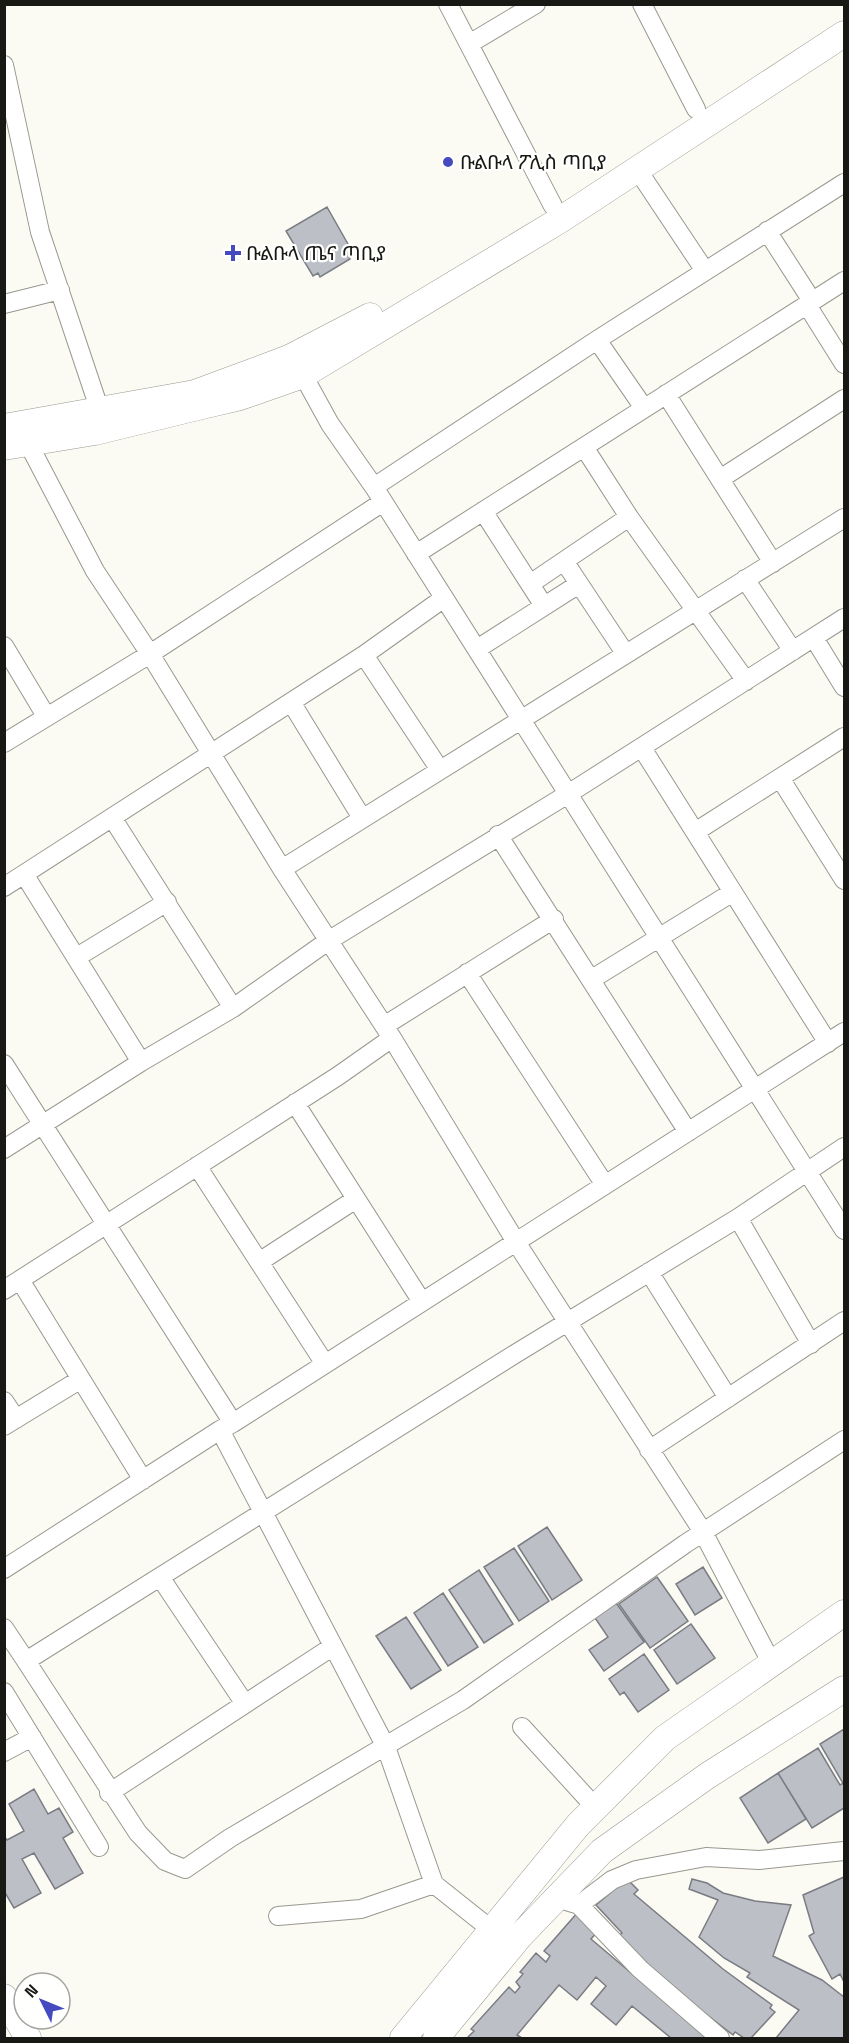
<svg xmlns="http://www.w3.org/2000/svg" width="849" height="2043" font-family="'Space Grotesk','Noto Sans Ethiopic',sans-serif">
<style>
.building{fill:#bdbfc7;stroke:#7a7c83;stroke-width:1.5}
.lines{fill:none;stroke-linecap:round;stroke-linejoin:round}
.street-casing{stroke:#989890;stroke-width:20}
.secondary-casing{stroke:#989890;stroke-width:27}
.street{stroke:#fff;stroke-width:18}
.secondary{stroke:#fff;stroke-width:26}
.poi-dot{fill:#454abf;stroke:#fffffe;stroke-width:2}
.labels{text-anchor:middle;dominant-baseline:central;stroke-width:4.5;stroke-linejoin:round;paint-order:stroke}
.poi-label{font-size:20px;fill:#181815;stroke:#fffffe;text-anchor:start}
</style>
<rect width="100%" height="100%" fill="#fcfbf3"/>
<path class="building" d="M327,207l26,46 -5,3 2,3 -30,18 -2,-4 -5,3 -27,-45z
M547,1527l35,53 -30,20 -34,-54z
M514,1548l35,53 -30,20 -35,-54z
M703,1567l19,31 -27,17 -19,-31z
M479,1570l34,54 -29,19 -35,-53z
M657,1577l31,44 -38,27 -31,-44z
M443,1593l35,54 -30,19 -34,-53z
M614,1600l30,42 -40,29 -15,-21 19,-13 -15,-22z
M406,1617l35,53 -30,19 -35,-53z
M691,1624l24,34 -38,26 -23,-34z
M644,1654l25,36 -31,22 -14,-20 -4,3 -11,-16z
M844,1729v56l-24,-41z
M818,1748l22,37 3,-2 1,2v23l-32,20 -34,-55z
M778,1773l28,46 -38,24 -28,-45z
M34,1789l14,25 11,-6 14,24 -10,6 20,35 -28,16 -21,-36 -12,6 19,34 -27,15 -10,-17v-55l3,4 17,-9 -15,-27z
M625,1877l13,13 -4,4 89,75 49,36 -2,3 5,4 -24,26h-7l-9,-6 -2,3 -53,-41 -64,-56 6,-5 -26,-28 25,-21z
M844,1877v105l-4,-8 -8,5 -23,-43 5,-3 -11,-38z
M692,1879l15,4 16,10 32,8 36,4 -18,51 49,24 22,17v41h-68l23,-28 -52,-33 3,-4 -26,-15 -25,-21 19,-37 -29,-11z
M578,1912l21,18 -8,9 117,99h-37l-39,-32 -16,19 -25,-21 15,-18 -10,-9 -19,23 -18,-15 -42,50 5,3h-55l7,-7 -3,-2 38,-42 6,6 5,-6 -4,-5 7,-8 -3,-2 16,-19 10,9 4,-6 -6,-5z"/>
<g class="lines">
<defs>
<path id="street" d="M448,4l105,202
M642,4l54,105
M469,44l67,-40
M4,65l36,167 60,179
M637,169l68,102
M767,231l45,70
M4,304l56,-14
M807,305l37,59
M597,340l47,68
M303,375l27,49 44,63 470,743
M666,394l107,169
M28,443l67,128 55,83 132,215 110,169 124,204 187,290 68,130
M584,447l45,70 117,164
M720,479l124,-80
M374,487l223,-147 247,-157
M483,511l61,95
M416,554l428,-273
M564,561l61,92
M745,579l48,72
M530,584l99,-67
M814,638l30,49
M4,646l42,70
M477,649l102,-65
M364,655l76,115
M291,702l71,116
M4,743l146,-89 233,-152
M642,748l186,295
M780,778l64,102
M113,819l120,189
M695,832l149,-95
M498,835l190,297
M282,869l562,-351
M24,874l117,188
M4,887l360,-232 80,-57
M77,957l90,-55
M467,973l138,212
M592,979l141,-87
M384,1026l170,-107
M4,1064l229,359 -13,7 166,317 48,137 59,47
M295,1103l127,199
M4,1149l137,-87 92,-54 95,-67 240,-147 276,-176
M197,1166l128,198
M738,1218l73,126
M259,1262l97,-63
M649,1272l79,126
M20,1280l123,200
M4,1290l334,-214 54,-38
M4,1401l12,18
M233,1423l611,-391
M4,1426l77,-47
M649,1450l195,-129
M4,1569l216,-139
M160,1577l85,127
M4,1628l22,33 489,-307 223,-136 106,-71
M26,1661l112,172 27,28 20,8 45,-31 233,-138 222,-156 159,-104
M4,1692l95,155
M522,1727l73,80
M4,1752l28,-15
M109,1793l223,-146
M556,1898l23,7 33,-25 24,-10 70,-13 53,3 85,-9
M579,1905l61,64 80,69
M278,1916l83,-7 73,-25"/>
<path id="secondary" d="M4,427l191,-34 94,-35 81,-42
M4,447l91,-15 107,-26 38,-9 63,-22 257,-155 284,-186
M4,1997l24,41
M403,2038l175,-213 87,-87 179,-125
M436,2038l84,-102 82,-85 105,-75 137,-87"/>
</defs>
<use href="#street" class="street-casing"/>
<use href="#secondary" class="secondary-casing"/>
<use href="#street" class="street"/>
<use href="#secondary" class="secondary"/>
</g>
<g class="poi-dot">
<circle cx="448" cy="162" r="6"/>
<path d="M230 244h6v6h6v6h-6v6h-6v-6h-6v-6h6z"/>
</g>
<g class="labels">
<g class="poi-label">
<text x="460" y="162">ቡልቡላ ፖሊስ ጣቢያ</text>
<text x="246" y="253">ቡልቡላ ጤና ጣቢያ</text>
</g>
</g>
<rect width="849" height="2043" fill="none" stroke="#181815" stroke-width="12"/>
<g transform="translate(42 2001) rotate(313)"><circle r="28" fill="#fffffe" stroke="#a3a3a1" stroke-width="1.5"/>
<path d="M0-4.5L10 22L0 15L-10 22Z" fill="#454abf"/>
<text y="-9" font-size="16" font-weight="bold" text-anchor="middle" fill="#181815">N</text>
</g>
</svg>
